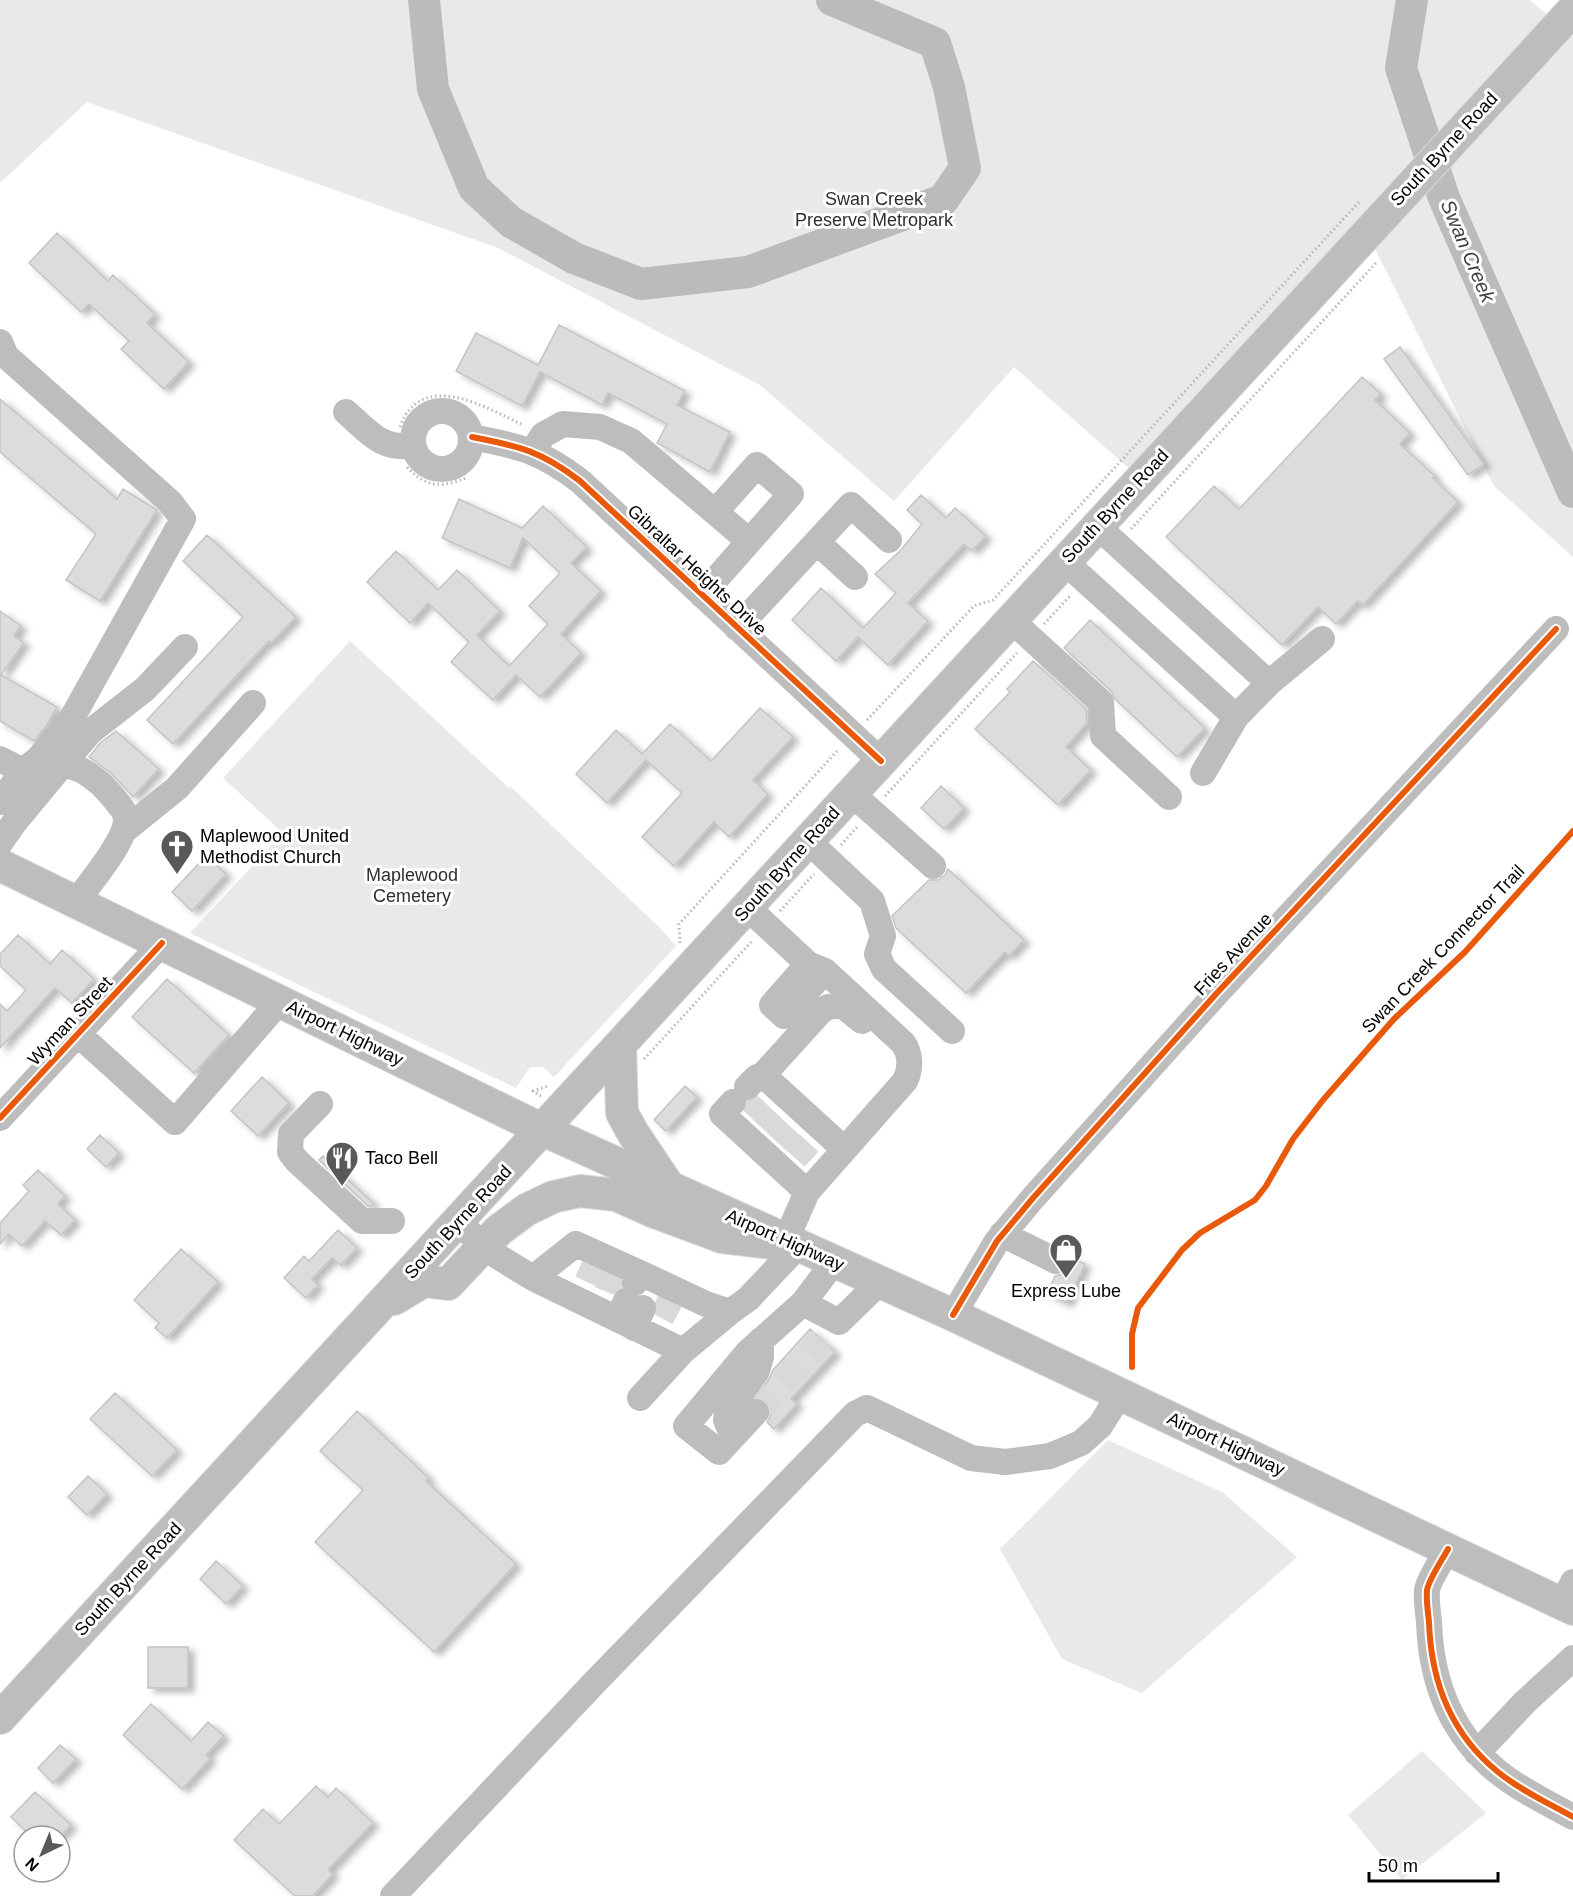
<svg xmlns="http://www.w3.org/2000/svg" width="1573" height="1896" font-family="Helvetica,sans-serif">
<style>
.green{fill:#e9e9e9}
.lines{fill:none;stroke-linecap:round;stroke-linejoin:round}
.river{stroke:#bbb;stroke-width:32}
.building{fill:#dcdcdc;stroke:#c4c4c4;stroke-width:1.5;filter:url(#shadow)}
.minor-tunnel{stroke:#d9d9d9;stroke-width:26;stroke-dasharray:26 13;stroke-linecap:butt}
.major-casing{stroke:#dbdbdb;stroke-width:34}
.path{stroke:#b8b8b8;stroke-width:3;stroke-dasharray:1.5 3;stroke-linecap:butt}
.minor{stroke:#bdbdbd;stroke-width:26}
.major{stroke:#bdbdbd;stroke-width:32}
.cycleway-casing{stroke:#fff;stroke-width:10}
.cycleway{stroke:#e8590c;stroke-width:6}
.labels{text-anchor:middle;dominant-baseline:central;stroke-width:6;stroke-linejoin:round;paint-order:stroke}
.street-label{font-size:18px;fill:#000;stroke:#fff}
.park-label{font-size:18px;fill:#2e2e2e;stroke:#fff}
.poi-label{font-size:18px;fill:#000;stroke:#fff;text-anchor:start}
.water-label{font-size:20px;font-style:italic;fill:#3f3f3f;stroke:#fff}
</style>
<defs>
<filter id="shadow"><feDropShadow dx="6" dy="4" stdDeviation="3" flood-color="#0004"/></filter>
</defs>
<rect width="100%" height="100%" fill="#fff"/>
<path class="green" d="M0,0h1530l43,37v520l-79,-71 -127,-253 -226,246 -127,-112 -120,134 -134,-116 -262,-137 -411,-146 -87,81z
M350,641l159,147 1,-2 151,143 15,17 -122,131 -11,-10h-13l-14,21 -326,-155 93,-100 -60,-55z
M1108,1440l114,52 75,65 -155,136 -80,-34 -62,-110z
M1422,1751l64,62 -84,67 -54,-65z"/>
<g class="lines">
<path class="river" d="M424,0l9,89 41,99 37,34 63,36 67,26 107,-12 195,-72 22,-32 -16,-81 -14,-44 -103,-43
M1412,0l-11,68 43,130 129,294"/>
</g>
<path class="building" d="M57,233l51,48 5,-6 42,39 -8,9 42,39 -25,27 -43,-40 8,-8 -40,-37 -8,8 -52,-49z
M559,325l126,66 -8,14 53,27 -20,40 -53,-29 10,-19 -59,-31 -6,12 -62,-33 -18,34 -66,-35 20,-38 62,32z
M1400,347l84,117 -16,11 -84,-116z
M1362,377l19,17 -6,6 35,33 -10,11 35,32 -2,2 25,24 -95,103 -5,-4 -22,23 -18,-17 -36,38 -116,-108 48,-51 25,23z
M0,399l117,100 6,-10 34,21 -57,91 -34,-21 30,-46 -96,-82z
M921,495l25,23 9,-10 31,28 -14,15 -8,-7 -56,59 20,18 -40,44 -30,-28 -22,24 -44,-41 29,-32 42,40 33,-35 -21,-19 25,-23 22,-27 -15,-14z
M459,499l63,29 21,-22 44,41 -16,16 30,28 -40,43 20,19 -41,44 -24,-22 -23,25 -42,-38 18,-20 -41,-39 -18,20 -43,-41 29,-31 42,39 19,-20 43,41 -23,24 32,31 39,-42 -19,-18 31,-33 -37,-35 -13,30 -68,-30z
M207,535l89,82 -25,26 -2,-2 -96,103 -26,-24 96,-103 -60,-56z
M0,611l21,15 -7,10 10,7 -23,32 56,32 -10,18 -13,16 -34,-20z
M1090,620l115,108 -28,29 -62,-58 -4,-8 -47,-43z
M1033,661l53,48 1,14 -21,24 25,23 -33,35 -83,-76 35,-37 -3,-3z
M760,708l33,29 -40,43 15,14 -39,43 -15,-15 -40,44 -32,-29 40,-44 -36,-33 -39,43 -31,-29 40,-44 26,24 28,-30 41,37z
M116,731l43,38 -26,28 -22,-24 -22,-16 11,-14z
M941,786l23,22 -20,21 -23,-21z
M206,856l20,18 -34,37 -20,-19z
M948,869l76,71 -15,16 -4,-4 -39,41 -70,-65 -4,-12 37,-36h9l7,-5z
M18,935l32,29 12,-14 32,29 -22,24 -17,-15 -55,60v-44l7,7 19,-21 -26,-24v-12z
M167,979l62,56 -35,38 -62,-56z
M262,1077l27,26 -31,33 -27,-25z
M685,1086l12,11 -31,34 -12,-11z
M100,1135l19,18 -13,14 -19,-18z
M323,1156l51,48 -2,2h-4l-49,-46z
M38,1170l27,26 -7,8 17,16 -14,15 -16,-14 -23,25 -13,-12 -9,10v-21l29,-32 -6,-6z
M338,1230l19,18 -16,17 -9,-7 -20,21 6,6 -12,13 -22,-20 20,-22 5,5z
M181,1249l37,33 -51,56 -12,-10 4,-5 -25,-23z
M1070,1257l15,7 -18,39 -20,-9 8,-18 9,-2 5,-6z
M810,1329l25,23 -44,47 6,5 -23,25 -7,-7 4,-7 -1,-8 -4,-6 -10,-4 13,-18 4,-9z
M115,1393l62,57 -25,26 -62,-57z
M357,1411l72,67 -3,3 90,83 -82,88 -119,-110 48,-52 -43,-39z
M88,1476l19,18 -20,21 -19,-18z
M216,1561l27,25 -17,18 -26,-25z
M148,1647h40v41h-40z
M151,1704l40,37 17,-19 16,14 -18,19 4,4 -28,30 -59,-54z
M60,1745l16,14 -23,24 -15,-15z
M316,1786l12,11 8,-9 37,35 -45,47 5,4 -20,22h-18l-61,-56 29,-31 16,15z
M35,1792l36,33 -10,11h-30l-20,-19z"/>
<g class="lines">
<path class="minor-tunnel" d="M746,1113l14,-15
M762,1128l14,-15
M778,1143l14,-15
M795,1158l14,-15
M587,1282l8,-17
M607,1292l7,-18
M661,1318l9,-17
M756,1412l66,-72"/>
<defs>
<path id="major" d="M0,865l543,265 410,185 620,294
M620,1046l2,67 11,20 36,54
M394,1299l30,-18 24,3 51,-54 27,-20 27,-13 27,-6 36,4 36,16 70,26 50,6
M0,1718l1573,-1708"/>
</defs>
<use href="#major" class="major-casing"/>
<path class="path" d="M400,427c21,-59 87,-19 123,-2
M407,467c19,21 36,21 61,10
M1131,529l245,-266
M1044,624l26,-28
M867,720l107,-114 19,-6 366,-398
M885,796l132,-143
M841,845l18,-20
M780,911l34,-37
M680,943l-1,-19 158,-173
M644,1059l109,-119
M541,1096l-8,-5 15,-5"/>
<path class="minor" d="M0,342l6,14 164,146 13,17 -111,199 -33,40 -16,13 -23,-12
M413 440a29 29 0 1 1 58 0a29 29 0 1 1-58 0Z
M346,412c24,21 34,37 67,34
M472,437c47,9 69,14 108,44l301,280
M533,451l10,-16 20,-11 37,3 31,14 118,100
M817,542l38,35
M1065,562l171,155 33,-34 -172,-157
M702,595l89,-101 -34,-29 -41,46
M1011,620l90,82 2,34 66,61
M737,628l114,-123 38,35
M1269,683l53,-44
M62,765l28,-33 55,-43 40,-42
M1203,773l33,-56
M851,793l82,73
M0,802l23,-31
M125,830l52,-42 76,-85
M808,841l64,60 11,35 -6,18 7,15 68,62
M0,843l14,-20 48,-58c19,2 25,8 40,20 5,5 21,23 23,29 7,21 -37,71 -49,88
M747,907l61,57 -36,41 12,11 41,-45
M78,1034l97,88 105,-121
M763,1075l81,74
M747,1087l10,-10 6,-2 58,-64 7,-4 14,-2 20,16
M733,1102l-11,12 85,78
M320,1104l-29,30 -1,18 7,9 65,60h30
M0,1118l162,-175
M458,1222l31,29 44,27 150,73
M1002,1234l54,27
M786,1240l21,-48 98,-111c6,-12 6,-27 -2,-38l-78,-72 -17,-7
M834,1262l-31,41 36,19 41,-40
M533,1278l43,-34 64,29
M635,1283l5,-10 66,31 24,8 18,-13 51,-54
M953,1315l44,-74 36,-43 183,-204 340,-365
M617,1319l9,-18
M634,1328l9,-20
M640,1398l43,-47 47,-39
M756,1412l-37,40 -33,-26 61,-73 56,-50
M733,1436l-7,-16 2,-9 29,-40 4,-14v-17
M1448,1549c-6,11 -19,30 -21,41 -1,10 1,22 2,32 2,60 22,112 69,150 22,18 50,31 75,45
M1562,1604l11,-22
M1477,1753l48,-51 48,-44
M393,1896l202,-214 260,-268 12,-6 104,50 34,4 45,-6 31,-13 19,-17 20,-32"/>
<use href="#major" class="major"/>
<defs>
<path id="cycleway" d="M472,437c47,9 69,14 108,44l301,280
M0,1118l162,-175
M953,1315l44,-74 36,-43 183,-204 340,-365
M1132,1367v-33l6,-26 44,-58 18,-17 55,-33 11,-14 27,-47 30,-39 71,-81 71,-67 108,-121
M1448,1549c-6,11 -19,30 -21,41 -1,10 1,22 2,32 2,60 22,112 69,150 22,18 50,31 75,45"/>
</defs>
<use href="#cycleway" class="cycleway-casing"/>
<use href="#cycleway" class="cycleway"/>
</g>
<defs>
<symbol id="church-pin" viewBox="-11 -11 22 30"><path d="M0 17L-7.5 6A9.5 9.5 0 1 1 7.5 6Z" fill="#595959" stroke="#fff"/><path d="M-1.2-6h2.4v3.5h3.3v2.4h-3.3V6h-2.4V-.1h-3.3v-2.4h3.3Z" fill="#fff"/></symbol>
<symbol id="restaurant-pin" viewBox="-11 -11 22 30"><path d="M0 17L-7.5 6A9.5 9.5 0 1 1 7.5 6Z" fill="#595959" stroke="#fff"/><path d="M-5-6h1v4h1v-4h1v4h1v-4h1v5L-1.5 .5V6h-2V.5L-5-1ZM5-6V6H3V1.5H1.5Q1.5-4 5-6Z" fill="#fff"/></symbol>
<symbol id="shop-pin" viewBox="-11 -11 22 30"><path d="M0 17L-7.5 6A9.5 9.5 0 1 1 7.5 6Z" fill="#595959" stroke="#fff"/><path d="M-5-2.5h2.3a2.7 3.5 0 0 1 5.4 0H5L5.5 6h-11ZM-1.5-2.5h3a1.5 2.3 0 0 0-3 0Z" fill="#fff"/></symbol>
</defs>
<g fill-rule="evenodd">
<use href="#church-pin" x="158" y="827" width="38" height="52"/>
<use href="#restaurant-pin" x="323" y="1139" width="38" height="52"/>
<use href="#shop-pin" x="1047" y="1231" width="38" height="52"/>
</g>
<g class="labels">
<g class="street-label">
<text transform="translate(1444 149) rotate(-47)">South Byrne Road</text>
<text transform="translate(1115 506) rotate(-47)">South Byrne Road</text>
<text transform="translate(697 570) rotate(43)">Gibraltar Heights Drive</text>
<text transform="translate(787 864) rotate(-48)">South Byrne Road</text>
<text transform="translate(1443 949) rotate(-46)">Swan Creek Connector Trail</text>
<text transform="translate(1233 954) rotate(-47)">Fries Avenue</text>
<text transform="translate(70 1021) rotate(-47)">Wyman Street</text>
<text transform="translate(345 1033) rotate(26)">Airport Highway</text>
<text transform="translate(458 1222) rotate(-47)">South Byrne Road</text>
<text transform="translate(785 1240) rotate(24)">Airport Highway</text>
<text transform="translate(1226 1444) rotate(25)">Airport Highway</text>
<text transform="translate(128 1579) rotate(-47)">South Byrne Road</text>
</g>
<g class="park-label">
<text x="874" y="199">Swan Creek<tspan x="874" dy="21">Preserve Metropark</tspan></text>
<text x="412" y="875">Maplewood<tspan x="412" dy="21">Cemetery</tspan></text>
</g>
<g class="poi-label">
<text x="200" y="836">Maplewood United<tspan x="200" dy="21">Methodist Church</tspan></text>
<text x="365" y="1158">Taco Bell</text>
<text x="1066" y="1291" text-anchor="middle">Express Lube</text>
</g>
<g class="water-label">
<text transform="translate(1468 251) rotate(67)">Swan Creek</text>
</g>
</g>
<g transform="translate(42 1854) rotate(223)"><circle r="28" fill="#ffffff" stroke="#999999" stroke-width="1.5"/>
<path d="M0-4.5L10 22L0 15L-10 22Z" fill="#595959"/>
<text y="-9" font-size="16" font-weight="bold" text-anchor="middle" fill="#000000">N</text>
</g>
<path d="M1369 1872v9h129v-9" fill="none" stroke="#000000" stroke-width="3"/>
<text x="1378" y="1872" font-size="18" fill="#000000" stroke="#ffffff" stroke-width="4.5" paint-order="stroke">50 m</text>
</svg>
